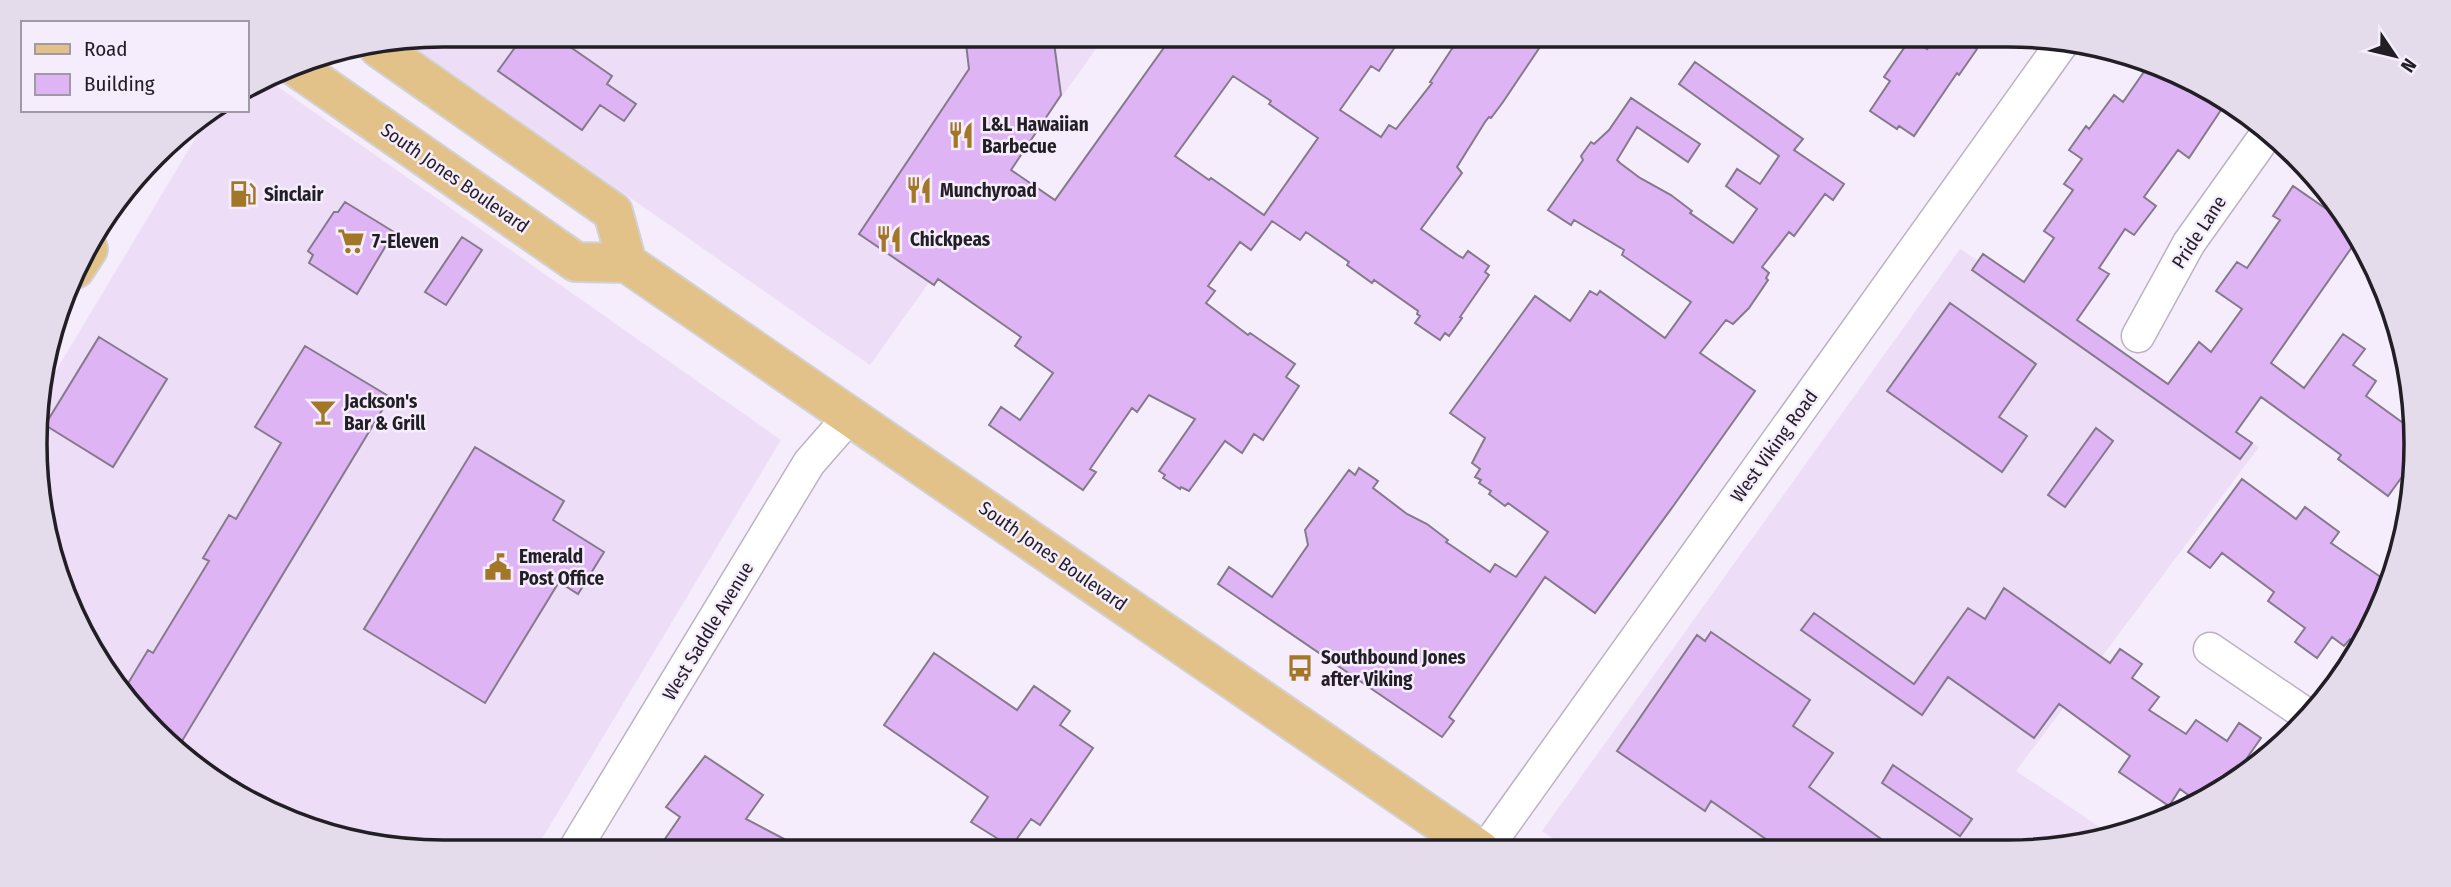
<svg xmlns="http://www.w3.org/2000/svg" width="2451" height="887" font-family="'Fira Sans Condensed',sans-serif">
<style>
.built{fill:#edddf7}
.building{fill:#deb4f5;stroke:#857a8c;stroke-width:2;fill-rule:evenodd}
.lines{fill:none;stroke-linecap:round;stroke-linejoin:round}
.minor-casing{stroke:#bdb1c4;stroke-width:35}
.major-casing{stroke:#d3d2d3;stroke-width:42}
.minor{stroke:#fff;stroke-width:32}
.major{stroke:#e2c288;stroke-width:38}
.labels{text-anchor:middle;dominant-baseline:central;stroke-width:5;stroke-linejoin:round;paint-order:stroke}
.poi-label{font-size:19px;font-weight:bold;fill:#221e25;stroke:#f6edfc;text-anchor:start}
.street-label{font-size:19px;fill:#221e25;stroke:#f6edfc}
.rim{fill:none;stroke:#221e25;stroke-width:3.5}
</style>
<rect width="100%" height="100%" fill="#f6edfc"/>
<path class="built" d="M444,35h662l-236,330 -463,-323z
M267,79l514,361 -247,412h-90l-106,-14 -122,-55 -112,-112 -55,-122 -10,-150 171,-285 6,-4h31v-19z
M1960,249l299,198 -243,324 94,63 -49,14 -492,2 -27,-19z"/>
<path class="building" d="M524,35h29l59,41 -5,8 29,20 -12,17 -24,-16 -18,25 -84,-59z
M965,35h88l8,60 -50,75 44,30 118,-165h230l-24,36 -8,-5 -31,44 41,27 8,-12 7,4 36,-46 -2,-1 31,-47h87l-45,67 -12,16 -2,-1 -4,5 -28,45 5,6 -41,56 38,27 4,2 5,-7 21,15 -4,6 4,3 -29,42 2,1 -13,18 -4,-3 -5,7 -25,-17 5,-7 -3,-2 1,-3 -44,-31 -2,3 -25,-18 2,-3 -43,-30 -6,8 -28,-19 -21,29 -11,-8 -32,44 7,5 -9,12 42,32 2,-2 45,31 -9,13 13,9 -36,54 -9,-6 -12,19 -17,-12 -36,50 -8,-4 -1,2 -17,-11 2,-3 -6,-4 36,-52 -46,-24 -12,17 -5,-4 -42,61 6,3 -13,18 -94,-65 12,-18 19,13 33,-47 -38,-27 6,-9 -83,-58 -4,6 -75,-51 110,-165zM1233,76l38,25 -2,3 49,34 -54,77 -53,-37 -2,2 -34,-24z
M1937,35h19l21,14 -18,26 -2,-2 -43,63 -15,-10 -2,3 -27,-18 20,-30 -6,-4 27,-39 16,11z
M1695,62l108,77 -9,11 50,34 -11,16 -8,-6 -31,42 -5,-4 -27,35 7,6 -3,5 2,2 -19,28 -16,16 -7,-4 -26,33 55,38 -81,114 -79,108 -50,-36 -96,140 5,4 -12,16 -224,-153 11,-17 43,30 36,-52 -3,-15 44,-60 6,5 4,-7 19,13 -5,7 34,26 20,10 21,16 -2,2 6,4 38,26 5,-8 21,13 32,-45 -40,-29 -3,3 -16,-12 2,-3 -12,-8 2,-3 -6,-3 5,-8 -8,-6 13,-25 -35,-25 85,-117 35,25 20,-30 7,4 3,-4 65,47 26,-36 -69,-47 2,-5 -50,-30 -3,5 -23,-15 35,-50 -2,-4 10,-14 3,2 15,-14 22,-32 69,46 -12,18 -51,-35 -20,33 3,3 20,15 31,17 21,16 -2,2 43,30 24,-34 -31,-23 11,-17 23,15 19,-28 -100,-72z
M2148,66l77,38 -36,54 -11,-8 -34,47 12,9 -22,29 -9,-6 -26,39 10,6 -32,46 91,64 31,-42 12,10 31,-43 -26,-18 21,-29 10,6 33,-48 -7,-4 20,-30 55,38 11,13 -88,126 33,25 39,-54 22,15 -12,16 23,16 -10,15 44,32 -3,42 -19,26 -50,-37 3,-4 -80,-58 -25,35 16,11 -12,16 -268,-189 11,-16 41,28 30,-44 -10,-7 29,-41 -9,-6 18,-25 -13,-9 17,-24 3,3 25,-34 9,7z
M345,202l49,30 -37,62 -48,-31 4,-8 -5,-4 26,-39h4z
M462,237l20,13 -36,55 -21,-13z
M1950,303l86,61 -37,53 28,19 -25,36 -115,-81z
M99,337l68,42 -54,88 -68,-42z
M305,346l85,51 -211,349 -55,-56 24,-40 5,3 56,-92 -6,-3 26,-43 7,4 45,-76 -26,-16z
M2096,428l17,13 -48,66 -17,-12z
M475,447l89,54 -11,19 51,32 -26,42 -19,-12 -74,121 -121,-74z
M2242,479l54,40 9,-12 34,25 -8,11 57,39 -27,65 -11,-8 -6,7 -12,-9 -15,21 -22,-16 10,-14 -37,-27 6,-9 -52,-39 -12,15 -22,-16z
M2004,588l106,75 10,-14 22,15 -10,14 27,19 -10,13 37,24 10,-14 31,21 12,-18 22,15 -14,20 9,7 -57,38 -19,-14 -11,17 -50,-34 11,-16 -71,-52 -25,34 -86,-61 -26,38 -121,-85 13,-17 100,71 54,-76 17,11z
M1711,632l99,68 -17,26 40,27 -24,34 86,62h-115l-69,-48 -6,10 -88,-60 80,-116 8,6z
M934,653l83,57 17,-24 36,25 -10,14 33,23 -53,77 -9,-6 -20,28 -40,-25 17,-25 -104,-72z
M705,756l58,39 -17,24 61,32 -151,1 24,-35 -14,-10z
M1893,765l79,54 -12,17 -78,-53z"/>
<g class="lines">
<defs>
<path id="minor" d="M2138,336l51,-93 79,-111
M2210,649l97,66
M1485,850l578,-808
M573,852l236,-389 41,-47"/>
<path id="major" d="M379,48l234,164 14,51
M293,65l283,197 51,1 853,587
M75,269l13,-20"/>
</defs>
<use href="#minor" class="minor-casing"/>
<use href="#major" class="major-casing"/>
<use href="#minor" class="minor"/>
<use href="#major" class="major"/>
</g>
<defs>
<symbol id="restaurant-bare" viewBox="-9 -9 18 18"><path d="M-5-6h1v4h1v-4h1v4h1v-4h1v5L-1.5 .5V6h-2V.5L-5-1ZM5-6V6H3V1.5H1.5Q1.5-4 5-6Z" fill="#a27728" stroke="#f6edfc" stroke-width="2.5" paint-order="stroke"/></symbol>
<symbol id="fuel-bare" viewBox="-9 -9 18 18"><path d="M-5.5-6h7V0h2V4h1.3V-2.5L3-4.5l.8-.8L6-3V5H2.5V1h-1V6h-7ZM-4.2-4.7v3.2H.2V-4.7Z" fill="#a27728" stroke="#f6edfc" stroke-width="2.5" paint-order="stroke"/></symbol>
<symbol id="supermarket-bare" viewBox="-9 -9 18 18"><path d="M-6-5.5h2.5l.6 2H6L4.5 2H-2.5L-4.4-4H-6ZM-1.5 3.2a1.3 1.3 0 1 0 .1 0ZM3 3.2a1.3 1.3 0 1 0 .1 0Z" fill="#a27728" stroke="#f6edfc" stroke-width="2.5" paint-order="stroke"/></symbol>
<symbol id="bar-bare" viewBox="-9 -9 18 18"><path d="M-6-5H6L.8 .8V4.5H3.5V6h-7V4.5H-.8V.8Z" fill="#a27728" stroke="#f6edfc" stroke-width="2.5" paint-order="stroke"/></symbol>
<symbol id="civic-bare" viewBox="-9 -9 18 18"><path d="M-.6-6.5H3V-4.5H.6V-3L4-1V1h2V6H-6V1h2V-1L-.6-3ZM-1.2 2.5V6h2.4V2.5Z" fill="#a27728" stroke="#f6edfc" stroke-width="2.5" paint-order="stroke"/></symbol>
<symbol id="bus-bare" viewBox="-9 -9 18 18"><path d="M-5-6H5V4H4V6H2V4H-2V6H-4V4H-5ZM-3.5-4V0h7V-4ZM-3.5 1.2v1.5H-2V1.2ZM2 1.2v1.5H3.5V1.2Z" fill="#a27728" stroke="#f6edfc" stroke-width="2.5" paint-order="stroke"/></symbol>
</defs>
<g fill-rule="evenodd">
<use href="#restaurant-bare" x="942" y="116" width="38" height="38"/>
<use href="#restaurant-bare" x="900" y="171" width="38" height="38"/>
<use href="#fuel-bare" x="224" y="175" width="38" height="38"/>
<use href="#restaurant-bare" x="870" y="220" width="38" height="38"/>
<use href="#supermarket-bare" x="332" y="222" width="38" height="38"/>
<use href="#bar-bare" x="304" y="393" width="38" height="38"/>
<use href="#civic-bare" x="479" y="548" width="38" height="38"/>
<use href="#bus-bare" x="1281" y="649" width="38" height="38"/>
</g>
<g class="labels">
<g class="poi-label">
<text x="982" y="124">L&amp;L Hawaiian<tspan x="982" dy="22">Barbecue</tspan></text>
<text x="940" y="190">Munchyroad</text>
<text x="264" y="194">Sinclair</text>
<text x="910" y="239">Chickpeas</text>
<text x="372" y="241">7-Eleven</text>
<text x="344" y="401">Jackson's<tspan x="344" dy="22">Bar &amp; Grill</tspan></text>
<text x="519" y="556">Emerald<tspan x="519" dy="22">Post Office</tspan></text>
<text x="1321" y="657">Southbound Jones<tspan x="1321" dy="22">after Viking</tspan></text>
</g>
<g class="street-label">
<text transform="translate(455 178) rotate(35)">South Jones Boulevard</text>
<text transform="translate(2199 232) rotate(-57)">Pride Lane</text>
<text transform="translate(1774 446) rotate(-54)">West Viking Road</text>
<text transform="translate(1053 556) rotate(35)">South Jones Boulevard</text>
<text transform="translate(708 631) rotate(-59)">West Saddle Avenue</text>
</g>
</g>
<path d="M0 0H2451V887H0ZM443 47H2008A396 396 0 0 1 2404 443V444A396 396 0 0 1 2008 840H443A396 396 0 0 1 47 444V443A396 396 0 0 1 443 47Z" fill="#e5dceb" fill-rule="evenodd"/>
<path class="rim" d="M443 47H2008A396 396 0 0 1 2404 443V444A396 396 0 0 1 2008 840H443A396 396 0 0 1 47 444V443A396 396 0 0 1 443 47Z"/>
<rect x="21" y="21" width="228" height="91" fill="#f6edfc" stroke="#a19aa6" stroke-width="2"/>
<rect x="35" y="44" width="35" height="10" fill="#e2c288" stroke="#a19aa6" stroke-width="2"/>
<text x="84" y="56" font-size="21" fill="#221e25">Road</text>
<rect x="35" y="74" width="35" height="21" fill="#deb4f5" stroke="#a19aa6" stroke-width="2"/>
<text x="84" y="91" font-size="21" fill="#221e25">Building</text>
<g transform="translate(2395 56) rotate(125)" stroke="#f6edfc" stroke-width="5" paint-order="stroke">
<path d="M0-5L12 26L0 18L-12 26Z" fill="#221e25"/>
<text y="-10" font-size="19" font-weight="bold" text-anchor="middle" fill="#221e25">N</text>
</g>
</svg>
